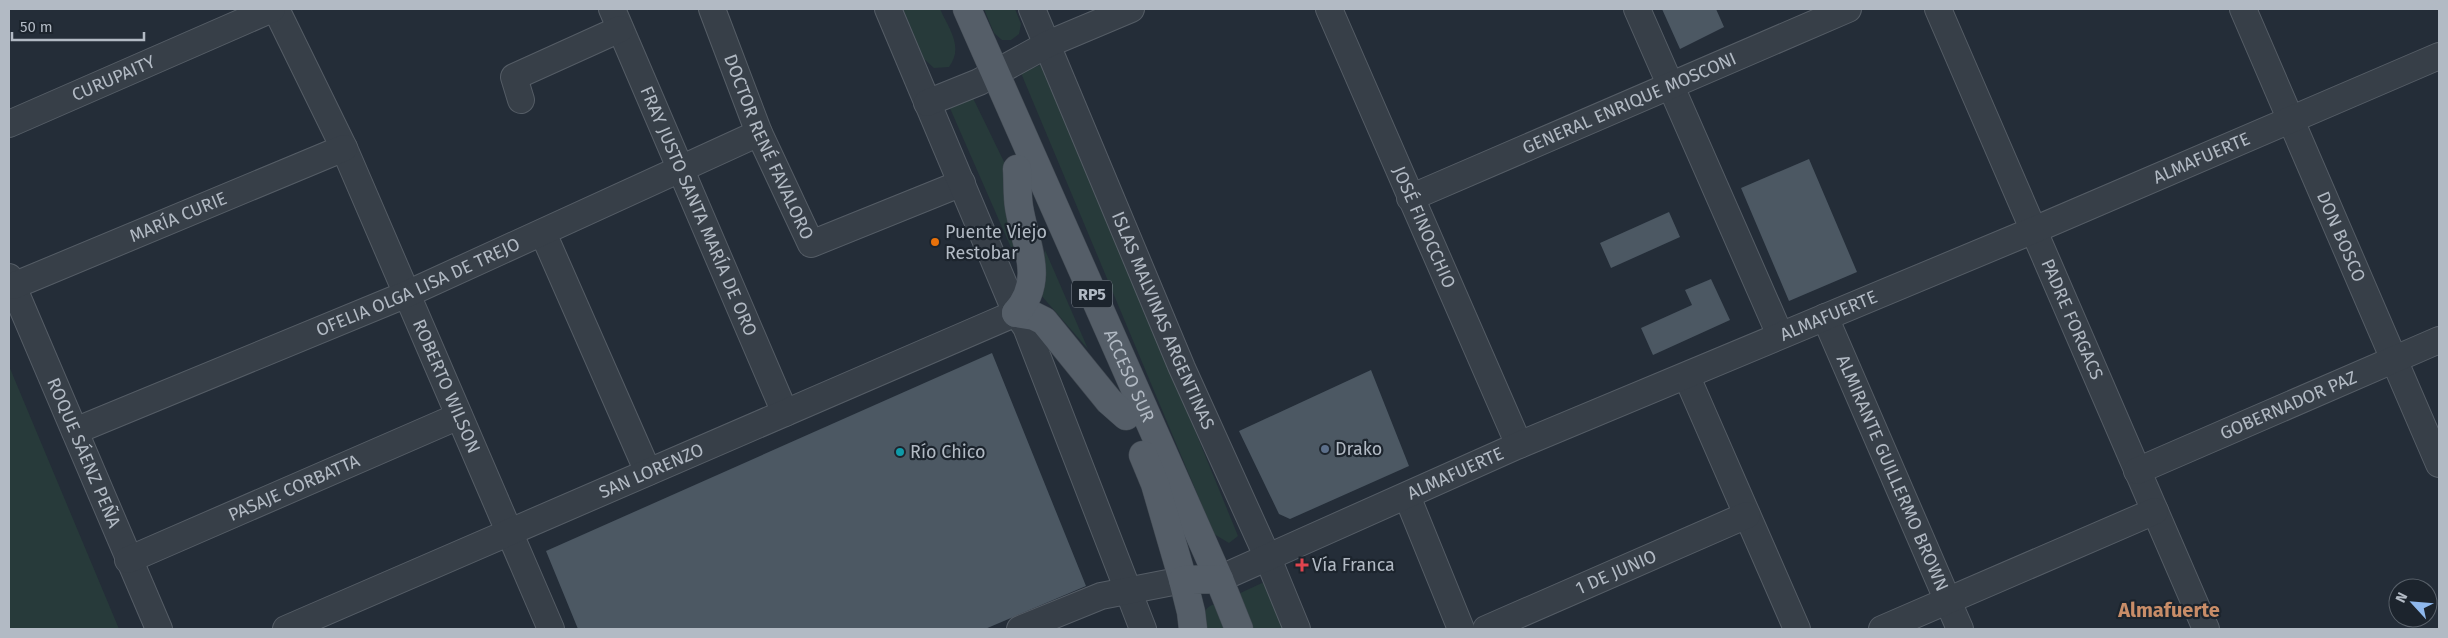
<svg xmlns="http://www.w3.org/2000/svg" width="2448" height="638" font-family="'Fira Sans',sans-serif">
<style>
.green{fill:#273a3a}
.building{fill:#4c5863}
.lines{fill:none;stroke-linecap:round;stroke-linejoin:round}
.minor-casing{stroke:#555d66;stroke-width:28}
.major-casing{stroke:#404851;stroke-width:29}
.minor{stroke:#373f48;stroke-width:26}
.major{stroke:#555e68;stroke-width:28}
.food-dot{fill:#e8710a;stroke:#1c242d;stroke-width:2}
.service-dot{fill:#5c6f8a;stroke:#1c242d;stroke-width:2}
.culture-dot{fill:#0f9aa8;stroke:#1c242d;stroke-width:2}
.health-dot{fill:#e0444e;stroke:#1c242d;stroke-width:2}
.labels{text-anchor:middle;dominant-baseline:central;stroke-width:4.5;stroke-linejoin:round;paint-order:stroke}
.shield{fill:#1c242d;stroke:#858d97;stroke-width:1}
.shield-label{font-size:16px;font-weight:bold;fill:#b2bac4}
.street-label{font-size:18px;fill:#b2bac4;stroke:#1c242d}
.poi-label{font-size:18px;fill:#b2bac4;stroke:#1c242d;text-anchor:start}
.quarter-label{font-size:20px;font-weight:bold;fill:#c98d68;stroke:#1c242d}
</style>
<rect width="100%" height="100%" fill="#242d38"/>
<path class="green" d="M903,9h37c9,20 24,38 9,58l-15,1 -10,-9z
M984,9h31l6,15 -2,10 -8,6h-9l-8,-7z
M1045,63l193,473 -9,7 -15,-9 -193,-461z
M971,94l37,76 -2,34 10,55 -67,-153z
M1045,250l43,99 -48,-55z
M9,366l110,263h-110z
M1262,583l5,2 20,44h-36l-15,-34z
M1212,605h6l12,24h-25c-1,-10 -4,-19 7,-24z"/>
<path class="building" d="M1662,9h54l8,18 -44,22z
M1809,159l48,113 -68,29 -48,-113z
M1669,212l11,25 -69,31 -11,-25z
M1711,279l19,41 -77,35 -12,-27 51,-23 -7,-15z
M992,353l94,233 -101,43h-407l-32,-78z
M1371,370l38,96 -119,53 -11,-5 -40,-83z"/>
<g class="lines">
<defs>
<g id="minor">
<path id="s1" d="M276,9l68,139 207,481"/>
<path id="s2" d="M612,9l173,404"/>
<path id="s3" d="M712,9l47,124 52,111 151,-61"/>
<path d="M888,9l128,304 10,14 117,302"/>
<path id="s4" d="M1032,9l150,359 85,188 30,73"/>
<path id="s5" d="M1329,9l190,436"/>
<path d="M1637,9l143,326"/>
<path id="s6" d="M1938,9l268,620"/>
<path id="s7" d="M2243,9l196,455"/>
<path d="M521,100l-7,-23 106,-48"/>
<path d="M927,103l52,-21 69,-38 83,-35"/>
<path id="s8" d="M9,124l263,-115"/>
<path id="s9" d="M1410,198l438,-189"/>
<path d="M543,233l105,239"/>
<path id="s10" d="M9,277l150,352"/>
<path id="s11" d="M13,286l331,-138"/>
<path id="s12" d="M1825,317l135,312"/>
<path d="M1687,377l110,252"/>
<path id="s13" d="M75,431l332,-137 352,-161"/>
<path id="s14" d="M2137,471l302,-131"/>
<path d="M1407,496l54,133"/>
<path id="s15" d="M128,560l331,-144"/>
<path id="s16" d="M1219,579l300,-134 515,-215 405,-174"/>
<path id="s17" d="M286,629l730,-316"/>
<path d="M1020,629l81,-33 82,-16"/>
<path id="s18" d="M1486,629l261,-114"/>
<path d="M1882,629l273,-118"/>
</g>
<g id="major">
<path id="s19" d="M967,9l252,570"/>
<path d="M1016,313l18,3 10,5 65,80 17,15"/>
<path d="M1016,313c30,-34 9,-68 3,-106 -2,-12 -1,-26 -2,-38"/>
<path d="M1143,455l12,29 28,96"/>
<path d="M1193,629l-2,-17 -8,-32 36,-1 20,50"/>
</g>
</defs>
<use href="#minor" class="minor-casing"/>
<use href="#major" class="major-casing"/>
<use href="#minor" class="minor"/>
<use href="#major" class="major"/>
</g>
<circle class="food-dot" cx="935" cy="242" r="5"/>
<circle class="service-dot" cx="1325" cy="449" r="5"/>
<circle class="culture-dot" cx="900" cy="452" r="5"/>
<path class="health-dot" d="M1299.5 557.5h5v5h5v5h-5v5h-5v-5h-5v-5h5z"/>
<g class="labels">
<rect class="shield" x="1072" y="280.5" width="40" height="27" rx="4"/>
<g class="shield-label">
<text x="1092" y="294">RP5</text>
</g>
<g class="street-label">
<text stroke="none"><textPath href="#s8" startOffset="114">CURUPAITY</textPath></text>
<text stroke="none"><textPath href="#s9" startOffset="239">GENERAL ENRIQUE MOSCONI</textPath></text>
<text stroke="none"><textPath href="#s3" startOffset="149">DOCTOR RENÉ FAVALORO</textPath></text>
<text stroke="none"><textPath href="#s16" startOffset="1069">ALMAFUERTE</textPath></text>
<text stroke="none"><textPath href="#s2" startOffset="220">FRAY JUSTO SANTA MARÍA DE ORO</textPath></text>
<text stroke="none"><textPath href="#s11" startOffset="179">MARÍA CURIE</textPath></text>
<text stroke="none"><textPath href="#s5" startOffset="238">JOSÉ FINOCCHIO</textPath></text>
<text stroke="none"><textPath href="#s7" startOffset="248">DON BOSCO</textPath></text>
<text stroke="none"><textPath href="#s13" startOffset="372">OFELIA OLGA LISA DE TREJO</textPath></text>
<text stroke="none"><textPath href="#s16" startOffset="664">ALMAFUERTE</textPath></text>
<text stroke="none"><textPath href="#s6" startOffset="338">PADRE FORGACS</textPath></text>
<text stroke="none"><textPath href="#s4" startOffset="338">ISLAS MALVINAS ARGENTINAS</textPath></text>
<text stroke="none"><textPath href="#s19" startOffset="401">ACCESO SUR</textPath></text>
<text stroke="none"><textPath href="#s1" startOffset="414">ROBERTO WILSON</textPath></text>
<text stroke="none"><textPath href="#s14" startOffset="165">GOBERNADOR PAZ</textPath></text>
<text stroke="none"><textPath href="#s10" startOffset="191">ROQUE SÁENZ PEÑA</textPath></text>
<text stroke="none"><textPath href="#s17" startOffset="398">SAN LORENZO</textPath></text>
<text stroke="none"><textPath href="#s12" startOffset="170">ALMIRANTE GUILLERMO BROWN</textPath></text>
<text stroke="none"><textPath href="#s16" startOffset="259">ALMAFUERTE</textPath></text>
<text stroke="none"><textPath href="#s15" startOffset="181">PASAJE CORBATTA</textPath></text>
<text stroke="none"><textPath href="#s18" startOffset="142">1 DE JUNIO</textPath></text>
</g>
<g class="poi-label">
<text x="945" y="232">Puente Viejo<tspan x="945" dy="21">Restobar</tspan></text>
<text x="1335" y="449">Drako</text>
<text x="910" y="452">Río Chico</text>
<text x="1312" y="565">Vía Franca</text>
</g>
<g class="quarter-label">
<text x="2169" y="610">Almafuerte</text>
</g>
</g>
<rect width="2448" height="638" fill="none" stroke="#b2bac4" stroke-width="20"/>
<g transform="translate(2413 603) rotate(296)"><circle r="24" fill="#1c242d" stroke="#586069"/>
<path d="M0-4L9 19L0 12L-9 19Z" fill="#8eb8ed"/>
<text y="-8" font-size="14" font-weight="bold" text-anchor="middle" fill="#b2bac4">N</text>
</g>
<path d="M12 32v8h132v-8" fill="none" stroke="#b2bac4" stroke-width="2.5"/>
<text x="20" y="32" font-size="15" fill="#b2bac4" stroke="#1c242d" stroke-width="4" paint-order="stroke">50 m</text>
</svg>
